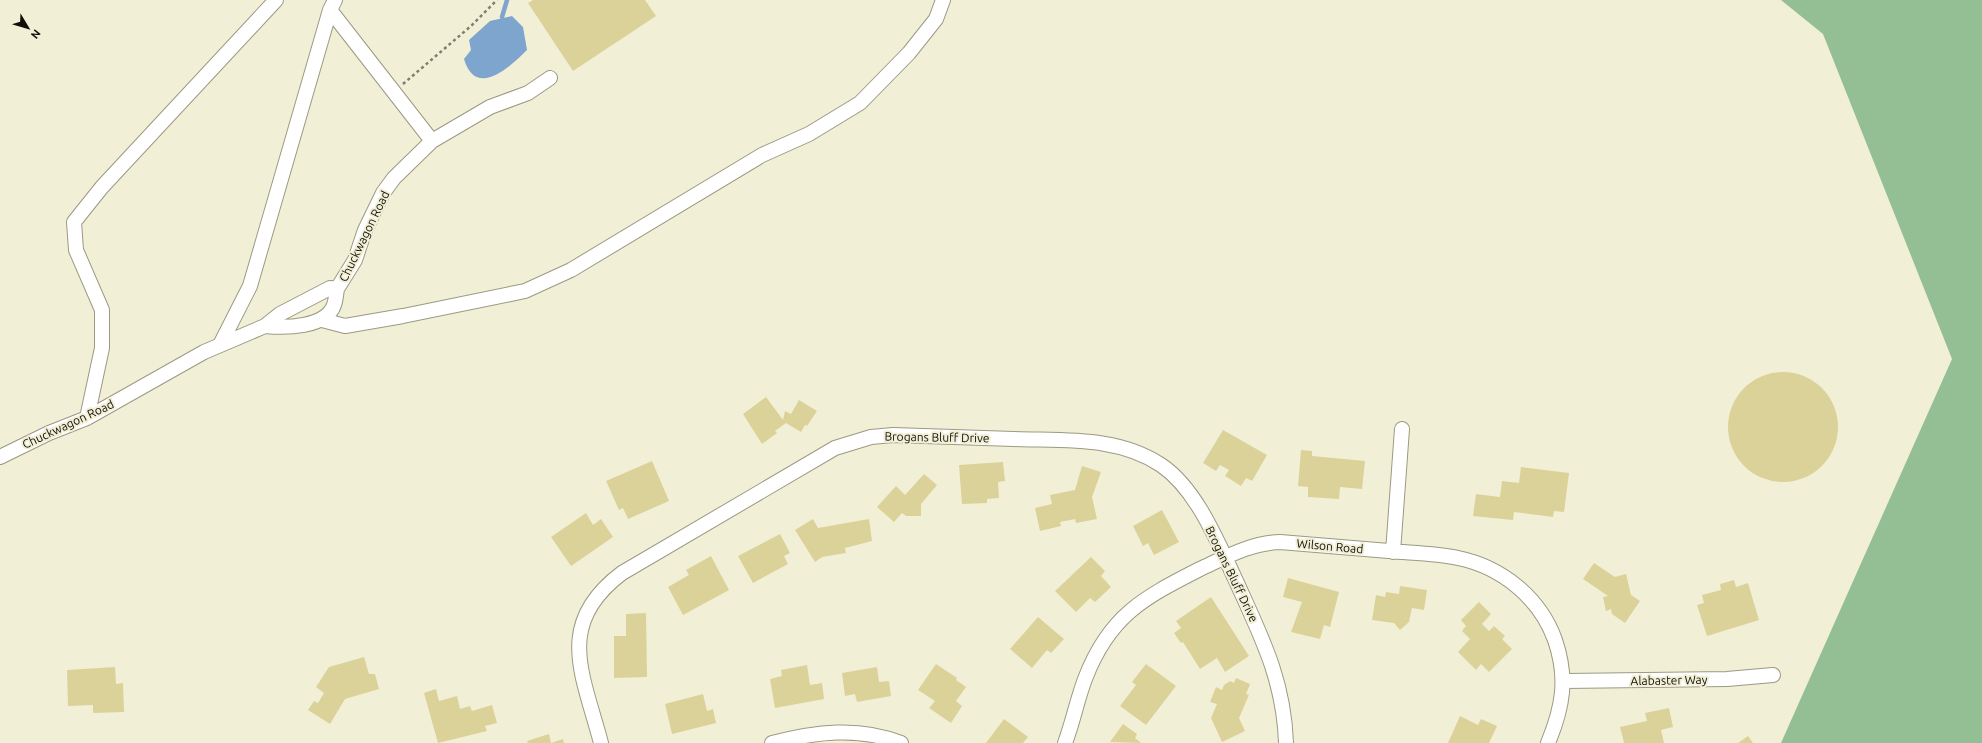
<svg xmlns="http://www.w3.org/2000/svg" width="1982" height="743" font-family="Ubuntu,sans-serif">
<style>
.forest{fill:#94bf95}
.water{fill:#7da5ce}
.lines{fill:none;stroke-linecap:round;stroke-linejoin:round}
.stream{stroke:#7da5ce;stroke-width:4.5}
.building{fill:#dbd299}
.minor-casing{stroke:#9c9983;stroke-width:16}
.path{stroke:#807e6e;stroke-width:2.5;stroke-dasharray:3 3;stroke-linecap:butt}
.minor{stroke:#fff;stroke-width:14}
.labels{text-anchor:middle;dominant-baseline:central;stroke-width:4;stroke-linejoin:round;paint-order:stroke}
.street-label{font-size:12px;fill:#100f07;stroke:#f2efd7}
</style>
<rect width="100%" height="100%" fill="#f2efd7"/>
<path class="forest" d="M1781,0h201v743h-201l171,-384 -129,-325z"/>
<path class="water" d="M512,16l11,11 4,23c-17,17 -51,49 -63,9l7,-9 -2,-10 21,-19z"/>
<g class="lines">
<path class="stream" d="M502,17l5,-17"/>
</g>
<path class="building" d="M533,0h112l11,16 -83,55 -45,-68z
M1728 427a55 55 0 1 1 110 0a55 55 0 1 1-110 0Z
M766,397l17,23 2,-9 6,3 8,-14 18,11 -10,15 -2,-1 -4,7 -15,-9 -11,8 2,2 -15,11 -19,-30z
M1223,430l44,25 -15,26 -6,-3 -5,8 -16,-10 4,-6 -9,-5 -4,6 -13,-8z
M1301,450l11,1v5l53,5 -3,28 -22,-2 -1,12 -31,-2v-10l-10,-1z
M652,461l17,40 -41,18 -5,-11 -4,2 -13,-29z
M1003,462l2,19 -7,1 1,16 -12,1v4l-25,1 -3,-39z
M1082,466l19,6 -9,25 5,22 -21,4 -1,-4 -15,3 1,4 -21,5 -5,-23 17,-4 -2,-9 25,-5z
M1521,467l48,6 -5,39 -10,-1 -1,6 -39,-5 -1,8 -40,-4 3,-22 24,3 2,-16 17,2z
M924,474l13,11 -16,19v12h-15l-4,-3 -8,9 -17,-15 19,-21 9,9z
M1162,510l17,32 -25,13 -6,-12 -5,3 -10,-20z
M586,513l7,12 8,-6 12,18 -42,29 -20,-29z
M813,519l5,9 51,-9 3,22 -27,7 1,5 -24,4 -7,5 -20,-32z
M780,534l10,19 -6,3 4,8 -35,19 -15,-27z
M711,556l18,34 -46,25 -15,-28 21,-12 -3,-5z
M1091,557l14,14 -4,5 10,11 -16,15 -5,-4 -14,14 -21,-21z
M1594,563l21,14 11,-3 5,21 9,6 -15,22 -13,-9 -1,-5 -5,2 -3,-14 5,-1 -25,-17z
M1288,578l51,14 -9,35 -6,-2 -4,14 -29,-7 11,-30 -19,-5z
M1734,580l2,7 12,-4 11,37 -52,16 -10,-31 7,-2 -2,-8 19,-5 -1,-6z
M1400,586l27,4 -3,20 -12,-2 -3,14 -9,8 -6,-7 -22,-3 4,-25 9,2 1,-5 13,2z
M1211,597l38,59 -24,16 -8,-14 -17,11 -17,-27 -2,1 -7,-10 7,-5 -5,-7z
M1479,602l12,12 -9,10 7,7 5,-5 11,10 -3,3 10,10 -23,23 -8,-8 -5,6 -18,-18 12,-13 -8,-8 4,-5 -5,-6z
M646,613l1,64 -33,1v-42h12v-22z
M1038,617l26,22 -13,14 -4,-3 -15,18 -22,-19z
M364,657l5,17h6l4,15 -34,10 -15,25 -22,-14 6,-9 4,2 6,-10 -8,-6 13,-20z
M936,664l21,14 -1,2 10,7 -10,14 6,5 -11,17 -22,-15 6,-7 -17,-11z
M1146,664l30,22 -30,39 -26,-19 16,-21 -4,-3z
M807,665l3,20 12,-2 2,16 -49,9 -5,-29 12,-3 -1,-6z
M115,667l1,17 7,-1 1,29 -31,1v-8l-25,1 -1,-36z
M877,667l2,15 10,-1 2,15 -34,6 -2,-8 -10,2 -3,-23z
M1236,678l14,6 -4,10 3,1 -10,23 6,13 -23,11 -11,-24 6,-14 -7,-2 6,-15 6,3 2,-5 6,-4 4,2z
M436,689l3,12 18,-5 3,13 10,-3 2,5 20,-6 5,18 -12,3 2,5 -49,12 -14,-50z
M703,694l4,17 6,-2 3,14 -44,11 -7,-30z
M1669,708l4,19 -12,3 3,13h-40l-4,-16 27,-6 -2,-8z
M1460,716l18,9 3,-6 16,7 -8,17h-41z
M1004,719l24,18 -5,6h-37z
M1123,724l14,10 -2,4 6,5 -31,-1z
M549,734l2,9 12,-4 1,4h-36l-1,-2z
M1748,736l5,7h-15z"/>
<g class="lines">
<defs>
<path id="minor" d="M330,10l102,131
M337,289l18,-29 10,-30 18,-37 11,-15 38,-37 58,-34 38,-14 22,-15
M322,320l23,6 58,-10 122,-25 46,-21 191,-115 47,-21 51,-31 49,-50 27,-34 7,-19
M220,345l30,-59 80,-276 5,-10
M87,418l15,-70v-38l-26,-60 -2,-28 28,-35 174,-187
M0,457l49,-24 38,-15 117,-66 61,-26 15,-12 50,-26 7,1c-1,5 -1,11 -3,16 -8,23 -49,23 -69,21
M1393,552l9,-123
M1564,681l163,-2 46,-4
M601,743c-18,-69 -47,-119 21,-170l213,-125 36,-11 22,-2c41,1 81,3 121,4 50,2 104,-3 147,26 36,24 58,80 76,118 25,55 47,98 49,160
M772,743c43,-11 86,-17 129,0
M1065,743c8,-21 12,-43 20,-64 24,-63 58,-81 115,-110 26,-12 51,-26 80,-27 36,3 73,6 109,9 22,2 47,2 69,7 44,9 82,40 97,82 13,38 8,67 -7,103"/>
</defs>
<use href="#minor" class="minor-casing"/>
<path class="path" d="M403,84l68,-58 26,-26"/>
<use href="#minor" class="minor"/>
</g>
<g class="labels">
<g class="street-label">
<text transform="translate(364 236) rotate(-64)">Chuckwagon Road</text>
<text transform="translate(68 424) rotate(-25)">Chuckwagon Road</text>
<text transform="translate(937 437) rotate(1)">Brogans Bluff Drive</text>
<text transform="translate(1330 546) rotate(5)">Wilson Road</text>
<text transform="translate(1232 574) rotate(64)">Brogans Bluff Drive</text>
<text transform="translate(1669 680) rotate(-1)">Alabaster Way</text>
</g>
</g>
<g transform="translate(28 28) rotate(128)" stroke="#f2efd7" stroke-width="3" paint-order="stroke">
<path d="M0-3L7 15L0 10L-7 15Z" fill="#100f07"/>
<text y="-6" font-size="11" font-weight="bold" text-anchor="middle" fill="#100f07">N</text>
</g>
</svg>
